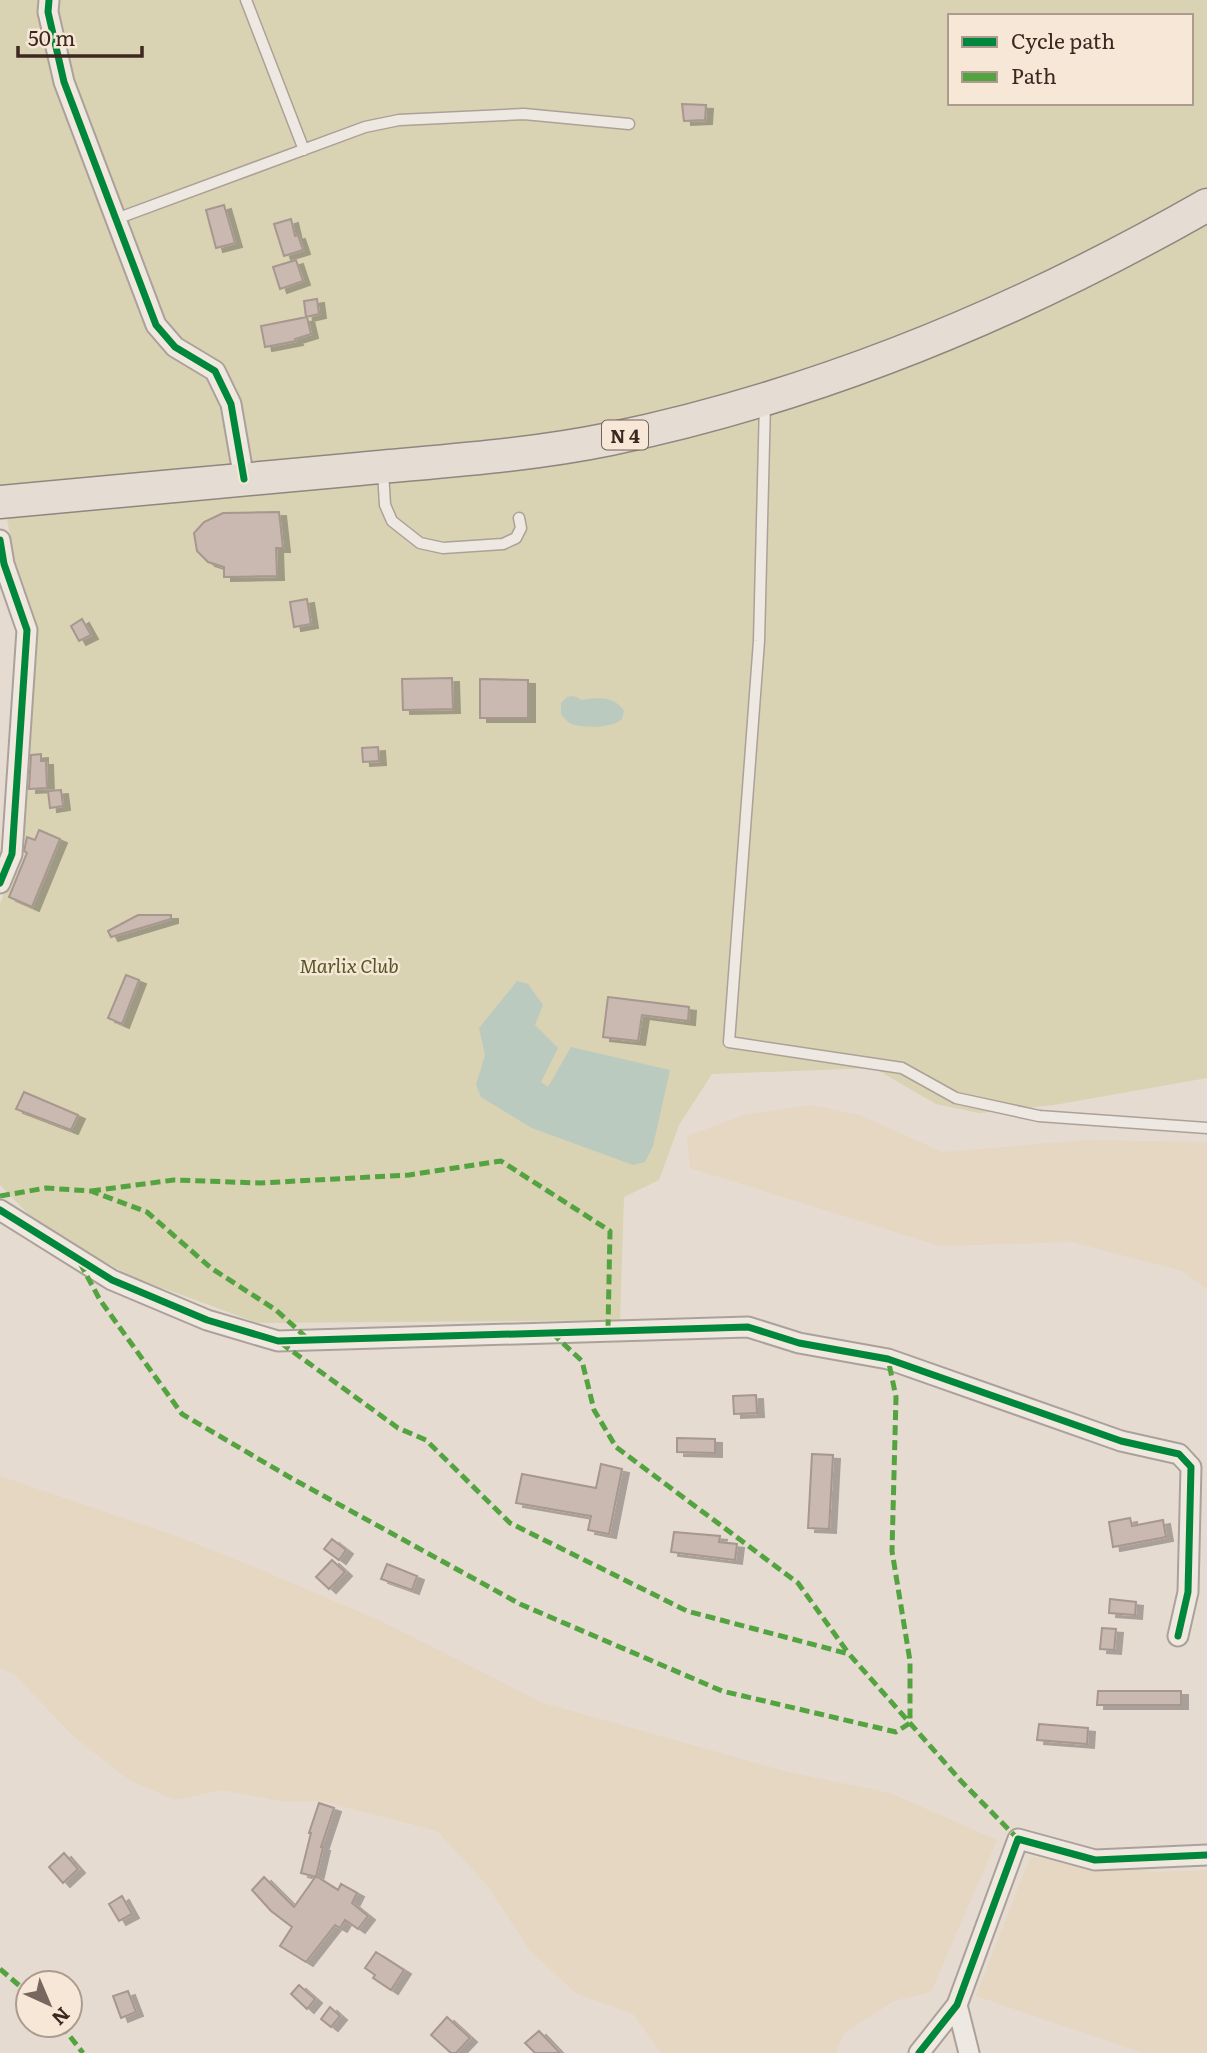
<svg xmlns="http://www.w3.org/2000/svg" width="1207" height="2053" font-family="Literata,serif">
<style>
.farmland{fill:#e5d7c1}
.green{fill:#d9d2b3;fill-rule:evenodd}
.water{fill:#bbcabe}
.building{fill:#cab9b1;stroke:#a7978f;stroke-width:2;filter:url(#shadow)}
.lines{fill:none;stroke-linecap:round;stroke-linejoin:round}
.lane-casing{stroke:#aca198;stroke-width:13}
.street-casing{stroke:#aca198;stroke-width:23}
.primary-casing{stroke:#91867f;stroke-width:35}
.lane{stroke:#eee8e2;stroke-width:10}
.street{stroke:#eee8e2;stroke-width:19}
.primary{stroke:#e5ddd3;stroke-width:32}
.quiet{stroke:#54a341;stroke-width:5;stroke-dasharray:10 5;stroke-linecap:butt}
.cycleway-casing{stroke:#f6e7d7;stroke-width:11}
.cycleway{stroke:#00873e;stroke-width:7}
.labels{text-anchor:middle;dominant-baseline:central;stroke-width:5;stroke-linejoin:round;paint-order:stroke}
.shield{fill:#f6e7d7;stroke:#746157;stroke-width:2}
.shield-label{font-size:18px;font-weight:bold;fill:#3c2820}
.park-label{font-size:19px;font-style:italic;fill:#555826;stroke:#f6e7d7}
</style>
<defs>
<filter id="shadow"><feDropShadow dx="7" dy="4" stdDeviation="0" flood-color="#0004"/></filter>
</defs>
<rect width="100%" height="100%" fill="#e6dbd0"/>
<path class="farmland" d="M811,1105l49,10 82,37 144,-12 121,2v147l-25,-18 -110,-29 -132,4 -250,-78 -3,-32 57,-21z
M0,1476l176,60 88,35 119,51 160,81 245,69 102,21 107,47 -66,152 -37,9 -50,32 -8,20h-175l-28,-39 -58,-21 -46,-44 -43,-65 -49,-53 -115,-30 -37,1 -63,-12 -47,10 -46,-20 -56,-44 -59,-62 -14,-6z
M1030,1857l126,15 51,-2v183h-64l-167,-57z"/>
<path class="green" d="M0,0h1207v1078l-153,27 -75,8 -43,-9 -62,-36 -162,6 -33,51 -20,55 -35,17 -4,123 -362,3 -128,-47 -91,-51 -39,-40v-281l16,-45 15,-204 -25,-142 666,-73 71,-19 -193,27 -550,54zM950,16h241v87h-241z"/>
<path class="water" d="M574,696l8,4c16,-3 33,-4 42,11l-2,8c-9,9 -35,9 -47,6 -6,-1 -10,-6 -14,-11v-11l6,-6z
M517,981l11,3 15,21 -8,20 23,23 -17,34 7,5 23,-40 99,23 -17,76 -8,16 -12,3 -101,-37 -51,-31 -5,-12 9,-30 -6,-27z"/>
<path class="building" d="M682,104l24,1 -1,15 -21,1z
M224,205l11,38 -19,5 -10,-38z
M291,219l4,17 3,-1 5,15 -19,6 -10,-32z
M296,260l7,21 -23,8 -7,-22z
M317,299l2,15 -13,3 -2,-16z
M307,317l4,17 -16,5 1,2 -31,6 -4,-21z
M279,512l4,36h-7l1,28 -53,1v-10l-16,-5 -11,-11 -3,-18 10,-11 19,-9z
M307,599l4,25 -17,3 -4,-25z
M82,619l9,16 -12,6 -8,-15z
M452,678l1,31 -50,1 -1,-31z
M480,679l48,1v38h-48z
M378,747l1,14 -16,1 -1,-14z
M41,754v7h5l1,27 -18,1 2,-34z
M61,790l2,16 -13,2 -2,-17z
M39,830l21,9 -28,68 -23,-10 18,-44 -3,-2 3,-14 8,3z
M138,915h33v4l-60,18 -3,-6z
M126,975l13,5 -17,44 -14,-6z
M608,997l81,10 -1,14 -46,-6 -4,26 -35,-4z
M24,1092l54,23 -7,15 -55,-21z
M756,1395l1,18 -23,1 -1,-18z
M677,1438l38,1v14l-38,-1z
M812,1454l21,1 -4,74 -21,-1z
M601,1464l21,5 -13,65 -21,-4 3,-14 -75,-13 6,-29 74,14z
M1130,1518l2,8 31,-6 3,17 -53,10 -4,-25z
M674,1532l46,4 -1,6 18,2 -2,16 -64,-8z
M332,1539l14,11 -7,10 -15,-11z
M332,1560l13,12 -16,17 -13,-12z
M387,1564l30,12 -5,14 -31,-11z
M1110,1599l26,3 -1,13 -26,-2z
M1102,1628l14,1 -2,21 -14,-1z
M1098,1691h83v14h-84z
M1039,1724l49,4 -1,16 -50,-4z
M319,1803l15,5 -13,39h2l-7,30 -15,-4 10,-40h-2z
M64,1853l14,16 -15,14 -14,-16z
M316,1876l22,14 3,-6 16,9 -5,10 16,13 -10,13 -13,-9 -5,8 -5,-3 -29,37 -26,-16 12,-19 -21,-16 -19,-21 12,-13 30,30z
M122,1896l10,18 -13,7 -10,-17z
M376,1952l28,18 -13,20 -18,-12 2,-3 -10,-7z
M299,1985l16,14 -8,10 -16,-15z
M128,1991l8,21 -15,6 -8,-22z
M330,2007l10,9 -9,11 -10,-8z
M447,2017l23,21 -14,15h-5l-20,-18z
M539,2031l21,22h-25l-10,-10z"/>
<g class="lines">
<defs>
<path id="lane" d="M246,0l58,150
M116,219l249,-92 34,-7 125,-6 105,10
M765,403l-6,238 -30,401 173,26 54,30 83,18 168,12
M383,471l2,34 7,16 28,22 23,5 60,-4 13,-6 5,-10 -2,-10"/>
<path id="street" d="M49,0l-1,12 16,70 92,243 19,22 40,24 16,33 13,75
M0,540l4,24 23,66 -15,224 -12,29
M0,1210l112,70 95,40 71,21 470,-14 51,16 89,16 233,82 58,13 12,13 -3,125 -10,44
M957,2005l12,48
M919,2053l38,-48 61,-166 77,21 112,-5"/>
<path id="primary" d="M0,502c120,-11 239,-22 359,-33 83,-8 168,-13 251,-30 211,-44 410,-127 597,-234"/>
</defs>
<use href="#lane" class="lane-casing"/>
<use href="#street" class="street-casing"/>
<use href="#primary" class="primary-casing"/>
<use href="#lane" class="lane"/>
<use href="#street" class="street"/>
<use href="#primary" class="primary"/>
<path class="quiet" d="M91,1191l83,-11 86,3 149,-8 92,-14 109,70 -2,98
M0,1196l46,-8 45,3 56,21 64,56 65,42 33,30
M80,1263l20,37 82,114 109,64 229,126 202,87 174,41 14,-9v-62l-18,-110 4,-154 -8,-38
M552,1333l30,28 12,49 22,37 182,136 51,71
M281,1343l117,85 28,12 84,83 177,88 162,43 112,127 57,58
M0,1969l28,24
M61,2025l22,28"/>
<defs>
<path id="cycleway" d="M49,0l-1,12 16,70 92,243 19,22 40,24 16,33 13,75
M0,540l4,24 23,66 -15,224 -12,29
M0,1210l112,70 95,40 71,21 470,-14 51,16 89,16 233,82 58,13 12,13 -3,125 -10,44
M919,2053l38,-48 61,-166 77,21 112,-5"/>
</defs>
<use href="#cycleway" class="cycleway-casing"/>
<use href="#cycleway" class="cycleway"/>
</g>
<g class="labels">
<rect class="shield" x="602" y="420.5" width="46" height="29" rx="5"/>
<g class="shield-label">
<text x="625" y="435">N 4</text>
</g>
<g class="park-label">
<text x="349" y="965">Marlix Club</text>
</g>
</g>
<rect x="948" y="14" width="245" height="91" fill="#f6e7d7" stroke="#ac9b8e" stroke-width="2"/>
<rect x="962" y="37" width="35" height="10" fill="#00873e" stroke="#ac9b8e" stroke-width="2"/>
<text x="1011" y="49" font-size="21" fill="#3c2820">Cycle path</text>
<rect x="962" y="72" width="35" height="10" fill="#54a341" stroke="#ac9b8e" stroke-width="2"/>
<text x="1011" y="84" font-size="21" fill="#3c2820">Path</text>
<g transform="translate(49 2004) rotate(136)"><circle r="33" fill="#f6e7d7" stroke="#ac9b8e" stroke-width="2"/>
<path d="M0-5L12 26L0 18L-12 26Z" fill="#78675e"/>
<text y="-10" font-size="19" font-weight="bold" text-anchor="middle" fill="#3c2820">N</text>
</g>
<path d="M18 46v10h124v-10" fill="none" stroke="#3c2820" stroke-width="3.5"/>
<text x="28" y="46" font-size="21" fill="#3c2820" stroke="#f6e7d7" stroke-width="5" paint-order="stroke">50 m</text>
</svg>
